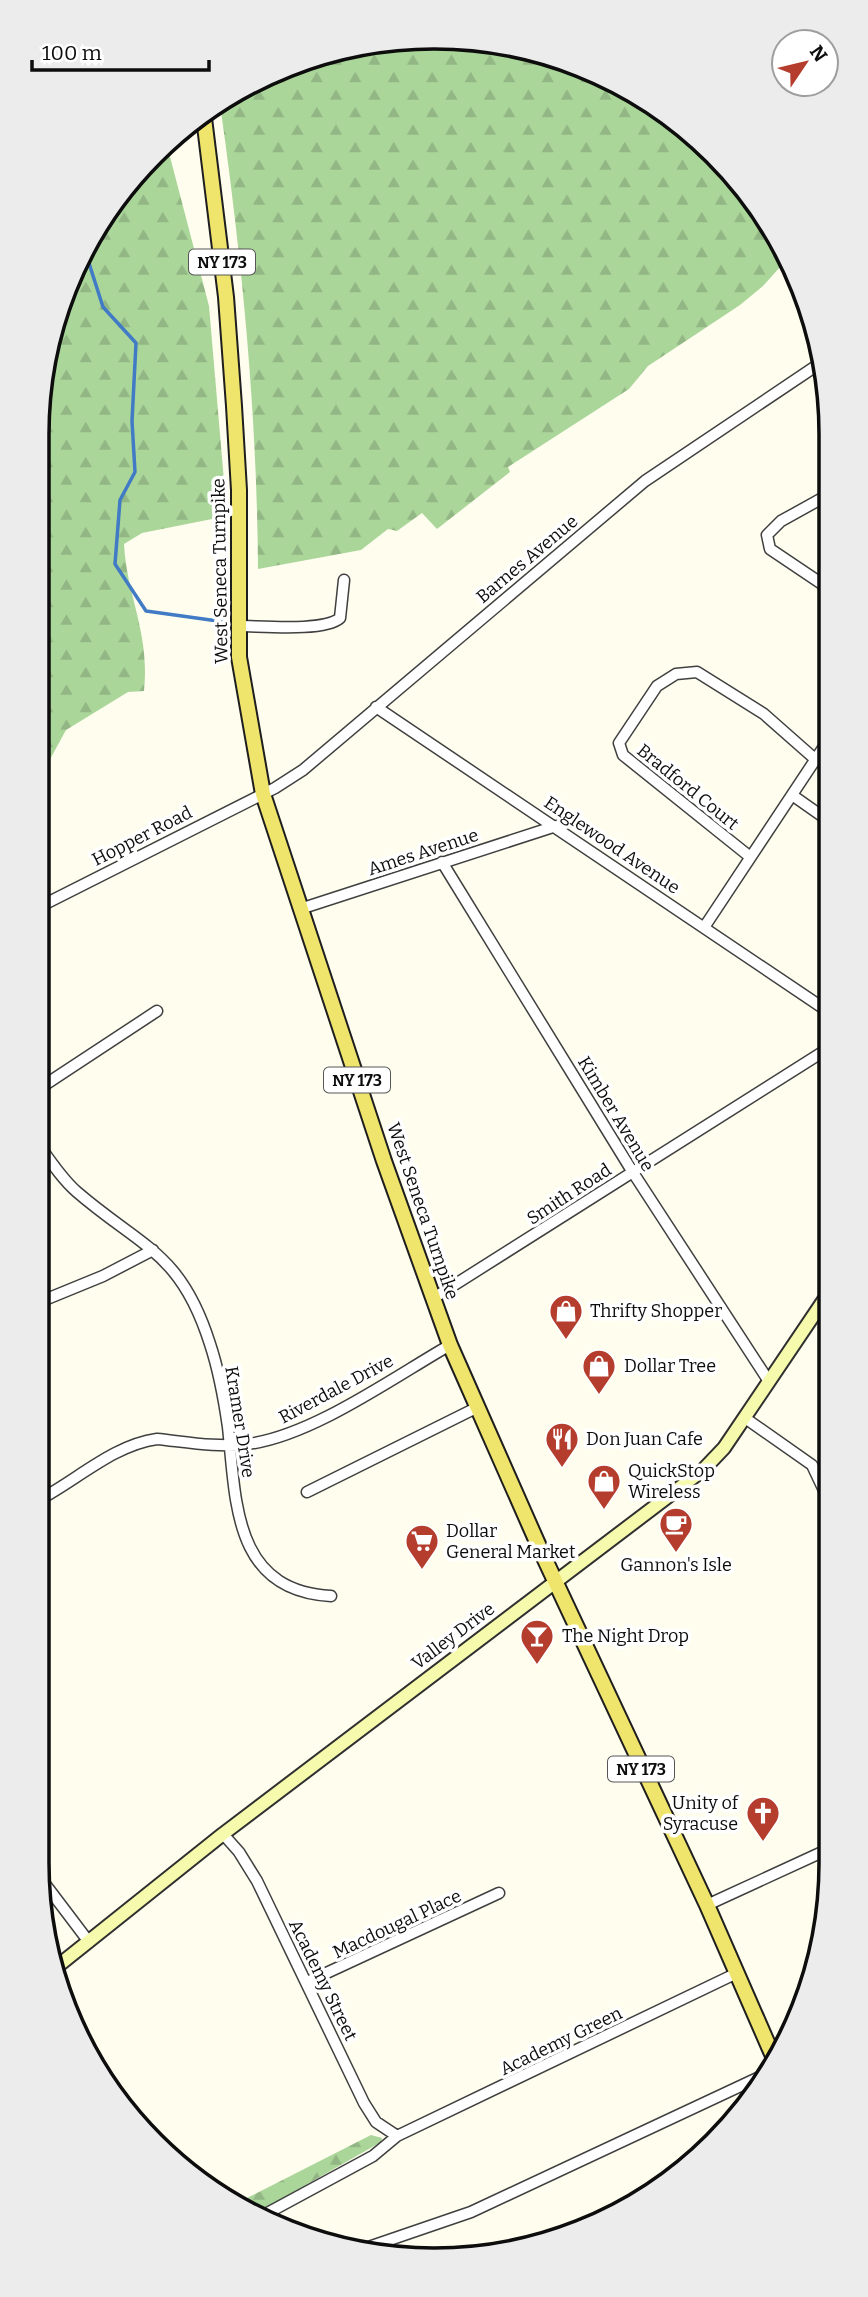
<svg xmlns="http://www.w3.org/2000/svg" width="868" height="2297" font-family="Bitter,serif">
<style>
.forest{fill:url(#forest-firs)}
.lines{fill:none;stroke-linecap:round;stroke-linejoin:round}
.stream{stroke:#417bc5;stroke-width:3.5}
.minor-casing{stroke:#404040;stroke-width:13}
.secondary-casing{stroke:#2f2f2f;stroke-width:16}
.primary-casing{stroke:#1e1e1e;stroke-width:18}
.minor{stroke:#fff;stroke-width:10}
.secondary{stroke:#f6faad;stroke-width:12}
.primary{stroke:#f0e56c;stroke-width:14}
.labels{text-anchor:middle;dominant-baseline:central;stroke-width:7;stroke-linejoin:round;paint-order:stroke}
.shield{fill:#fff;stroke:#565656;stroke-width:2}
.shield-label{font-size:16px;font-weight:bold;fill:#0d0d0d}
.street-label{font-size:18px;fill:#0d0d0d;stroke:#fff}
.poi-label{font-size:18px;fill:#0d0d0d;stroke:#fff;text-anchor:start}
.rim{fill:none;stroke:#0d0d0d;stroke-width:3.5}
</style>
<defs>
<pattern id="forest-firs" width="22" height="20" patternUnits="userSpaceOnUse" patternTransform="scale(1.75)"><rect width="22" height="20" fill="#abd69a"/><path d="M5 1l3.5 6h-7zM16 11l3.5 6h-7z" fill="#92b684"/></pattern>
</defs>
<rect width="100%" height="100%" fill="#fefdee"/>
<path class="forest" d="M383,40l154,10 117,53 78,69 57,85 -26,29 -23,19 -92,61 -19,23 -121,78 2,5 -73,57 -15,-16 -25,18 -9,-2 -27,21 -103,19c-1,-156 -16,-310 -38,-465l16,-14z
M168,149l41,157 18,210 -85,17 -18,11c3,54 26,88 20,147l-16,1 -62,38 -18,33 -11,36v-365l13,-103 69,-139z
M371,2135l11,3 -1,4 -126,72 -26,-12 16,-3z"/>
<g class="lines">
<path class="stream" d="M87,257l16,50 33,36 -4,78 3,51 -15,28 -5,64 31,47 79,11"/>
<defs>
<path id="minor" d="M828,495l-47,26 -14,14 3,14 58,39
M239,626c22,0 85,6 101,-8l4,-38
M376,707l453,305
M792,795l37,26
M749,856l-126,-101 -4,-12 38,-57 19,-12 21,-2 67,42 51,45
M442,862l190,309 136,209
M37,908l238,-120 28,-18 342,-289 177,-119
M300,909l256,-83
M705,926l124,-187
M37,1090l120,-79
M37,1142c12,17 24,36 40,50 65,56 104,60 133,152 9,27 14,55 18,83 8,74 5,164 103,169
M432,1299l397,-251
M37,1303l66,-27 50,-26
M745,1418l67,47 18,38
M307,1492l169,-84
M37,1501c39,-20 76,-56 120,-62 29,3 62,9 91,5 64,-8 146,-67 202,-99
M223,1834l16,18 18,29 107,222 12,19 21,14
M39,1876l50,66
M707,1905l124,-57
M307,1982l192,-89
M262,2216l111,-60 24,-20 340,-163
M360,2250l111,-38 293,-137"/>
<path id="secondary" d="M54,1969l169,-135 480,-364 21,-22 106,-157"/>
<path id="primary" d="M204,118l22,179 8,109 5,84v167l24,137 121,367 66,184 91,206 166,354 66,151"/>
</defs>
<use href="#minor" class="minor-casing"/>
<use href="#secondary" class="secondary-casing"/>
<use href="#primary" class="primary-casing"/>
<use href="#minor" class="minor"/>
<use href="#secondary" class="secondary"/>
<use href="#primary" class="primary"/>
</g>
<defs>
<symbol id="shop-pin" viewBox="-11 -11 22 30"><path d="M0 17L-7.5 6A9.5 9.5 0 1 1 7.5 6Z" fill="#b43d2d" stroke="#fff"/><path d="M-5-2.5h2.3a2.7 3.5 0 0 1 5.4 0H5L5.5 6h-11ZM-1.5-2.5h3a1.5 2.3 0 0 0-3 0Z" fill="#fff"/></symbol>
<symbol id="restaurant-pin" viewBox="-11 -11 22 30"><path d="M0 17L-7.5 6A9.5 9.5 0 1 1 7.5 6Z" fill="#b43d2d" stroke="#fff"/><path d="M-5-6h1v4h1v-4h1v4h1v-4h1v5L-1.5 .5V6h-2V.5L-5-1ZM5-6V6H3V1.5H1.5Q1.5-4 5-6Z" fill="#fff"/></symbol>
<symbol id="cafe-pin" viewBox="-11 -11 22 30"><path d="M0 17L-7.5 6A9.5 9.5 0 1 1 7.5 6Z" fill="#b43d2d" stroke="#fff"/><path d="M-5.5-4.5H6V0H3Q3 3.5 0 3.5H-2.5Q-5.5 3.5-5.5 0ZM3-3.2v2h1.7v-2ZM-6 4.5H4V6H-6Z" fill="#fff"/></symbol>
<symbol id="supermarket-pin" viewBox="-11 -11 22 30"><path d="M0 17L-7.5 6A9.5 9.5 0 1 1 7.5 6Z" fill="#b43d2d" stroke="#fff"/><path d="M-6-5.5h2.5l.6 2H6L4.5 2H-2.5L-4.4-4H-6ZM-1.5 3.2a1.3 1.3 0 1 0 .1 0ZM3 3.2a1.3 1.3 0 1 0 .1 0Z" fill="#fff"/></symbol>
<symbol id="bar-pin" viewBox="-11 -11 22 30"><path d="M0 17L-7.5 6A9.5 9.5 0 1 1 7.5 6Z" fill="#b43d2d" stroke="#fff"/><path d="M-6-5H6L.8 .8V4.5H3.5V6h-7V4.5H-.8V.8Z" fill="#fff"/></symbol>
<symbol id="church-pin" viewBox="-11 -11 22 30"><path d="M0 17L-7.5 6A9.5 9.5 0 1 1 7.5 6Z" fill="#b43d2d" stroke="#fff"/><path d="M-1.2-6h2.4v3.5h3.3v2.4h-3.3V6h-2.4V-.1h-3.3v-2.4h3.3Z" fill="#fff"/></symbol>
</defs>
<g fill-rule="evenodd">
<use href="#shop-pin" x="547" y="1292" width="38" height="52"/>
<use href="#shop-pin" x="580" y="1347" width="38" height="52"/>
<use href="#restaurant-pin" x="543" y="1420" width="38" height="52"/>
<use href="#shop-pin" x="585" y="1462" width="38" height="52"/>
<use href="#cafe-pin" x="657" y="1505" width="38" height="52"/>
<use href="#supermarket-pin" x="403" y="1522" width="38" height="52"/>
<use href="#bar-pin" x="518" y="1617" width="38" height="52"/>
<use href="#church-pin" x="744" y="1794" width="38" height="52"/>
</g>
<g class="labels">
<g class="shield">
<rect x="189" y="249.5" width="66" height="25" rx="5"/>
<rect x="324" y="1067.5" width="66" height="25" rx="5"/>
<rect x="608" y="1756.5" width="66" height="25" rx="5"/>
</g>
<g class="shield-label">
<text x="222" y="262">NY 173</text>
<text x="357" y="1080">NY 173</text>
<text x="641" y="1769">NY 173</text>
</g>
<g class="street-label">
<text transform="translate(527 559) rotate(-40)">Barnes Avenue</text>
<text transform="translate(220 571) rotate(-91)">West Seneca Turnpike</text>
<text transform="translate(688 787) rotate(39)">Bradford Court</text>
<text transform="translate(142 836) rotate(-27)">Hopper Road</text>
<text transform="translate(612 845) rotate(34)">Englewood Avenue</text>
<text transform="translate(423 852) rotate(-18)">Ames Avenue</text>
<text transform="translate(616 1114) rotate(59)">Kimber Avenue</text>
<text transform="translate(569 1194) rotate(-33)">Smith Road</text>
<text transform="translate(423 1211) rotate(71)">West Seneca Turnpike</text>
<text transform="translate(336 1389) rotate(-28)">Riverdale Drive</text>
<text transform="translate(240 1422) rotate(81)">Kramer Drive</text>
<text transform="translate(453 1636) rotate(-37)">Valley Drive</text>
<text transform="translate(397 1924) rotate(-25)">Macdougal Place</text>
<text transform="translate(323 1980) rotate(64)">Academy Street</text>
<text transform="translate(561 2041) rotate(-26)">Academy Green</text>
</g>
<g class="poi-label">
<text x="590" y="1311">Thrifty Shopper</text>
<text x="624" y="1366">Dollar Tree</text>
<text x="586" y="1439">Don Juan Cafe</text>
<text x="628" y="1471">QuickStop<tspan x="628" dy="21">Wireless</tspan></text>
<text x="446" y="1531">Dollar<tspan x="446" dy="21">General Market</tspan></text>
<text x="676" y="1565" text-anchor="middle">Gannon's Isle</text>
<text x="562" y="1636">The Night Drop</text>
<text x="738" y="1803" text-anchor="end">Unity of<tspan x="738" dy="21">Syracuse</tspan></text>
</g>
</g>
<path d="M0 0H868V2297H0ZM434 49H434A385 385 0 0 1 819 434V1863A385 385 0 0 1 434 2248H434A385 385 0 0 1 49 1863V434A385 385 0 0 1 434 49Z" fill="#ececec" fill-rule="evenodd"/>
<path class="rim" d="M434 49H434A385 385 0 0 1 819 434V1863A385 385 0 0 1 434 2248H434A385 385 0 0 1 49 1863V434A385 385 0 0 1 434 49Z"/>
<g transform="translate(805 63) rotate(55)"><circle r="33" fill="#ffffff" stroke="#9e9e9e" stroke-width="2"/>
<path d="M0-5L12 26L0 18L-12 26Z" fill="#b43d2d"/>
<text y="-10" font-size="19" font-weight="bold" text-anchor="middle" fill="#0d0d0d">N</text>
</g>
<path d="M32 60v10h177v-10" fill="none" stroke="#0d0d0d" stroke-width="3.5"/>
<text x="42" y="60" font-size="21" fill="#0d0d0d" stroke="#ffffff" stroke-width="5" paint-order="stroke">100 m</text>
</svg>
